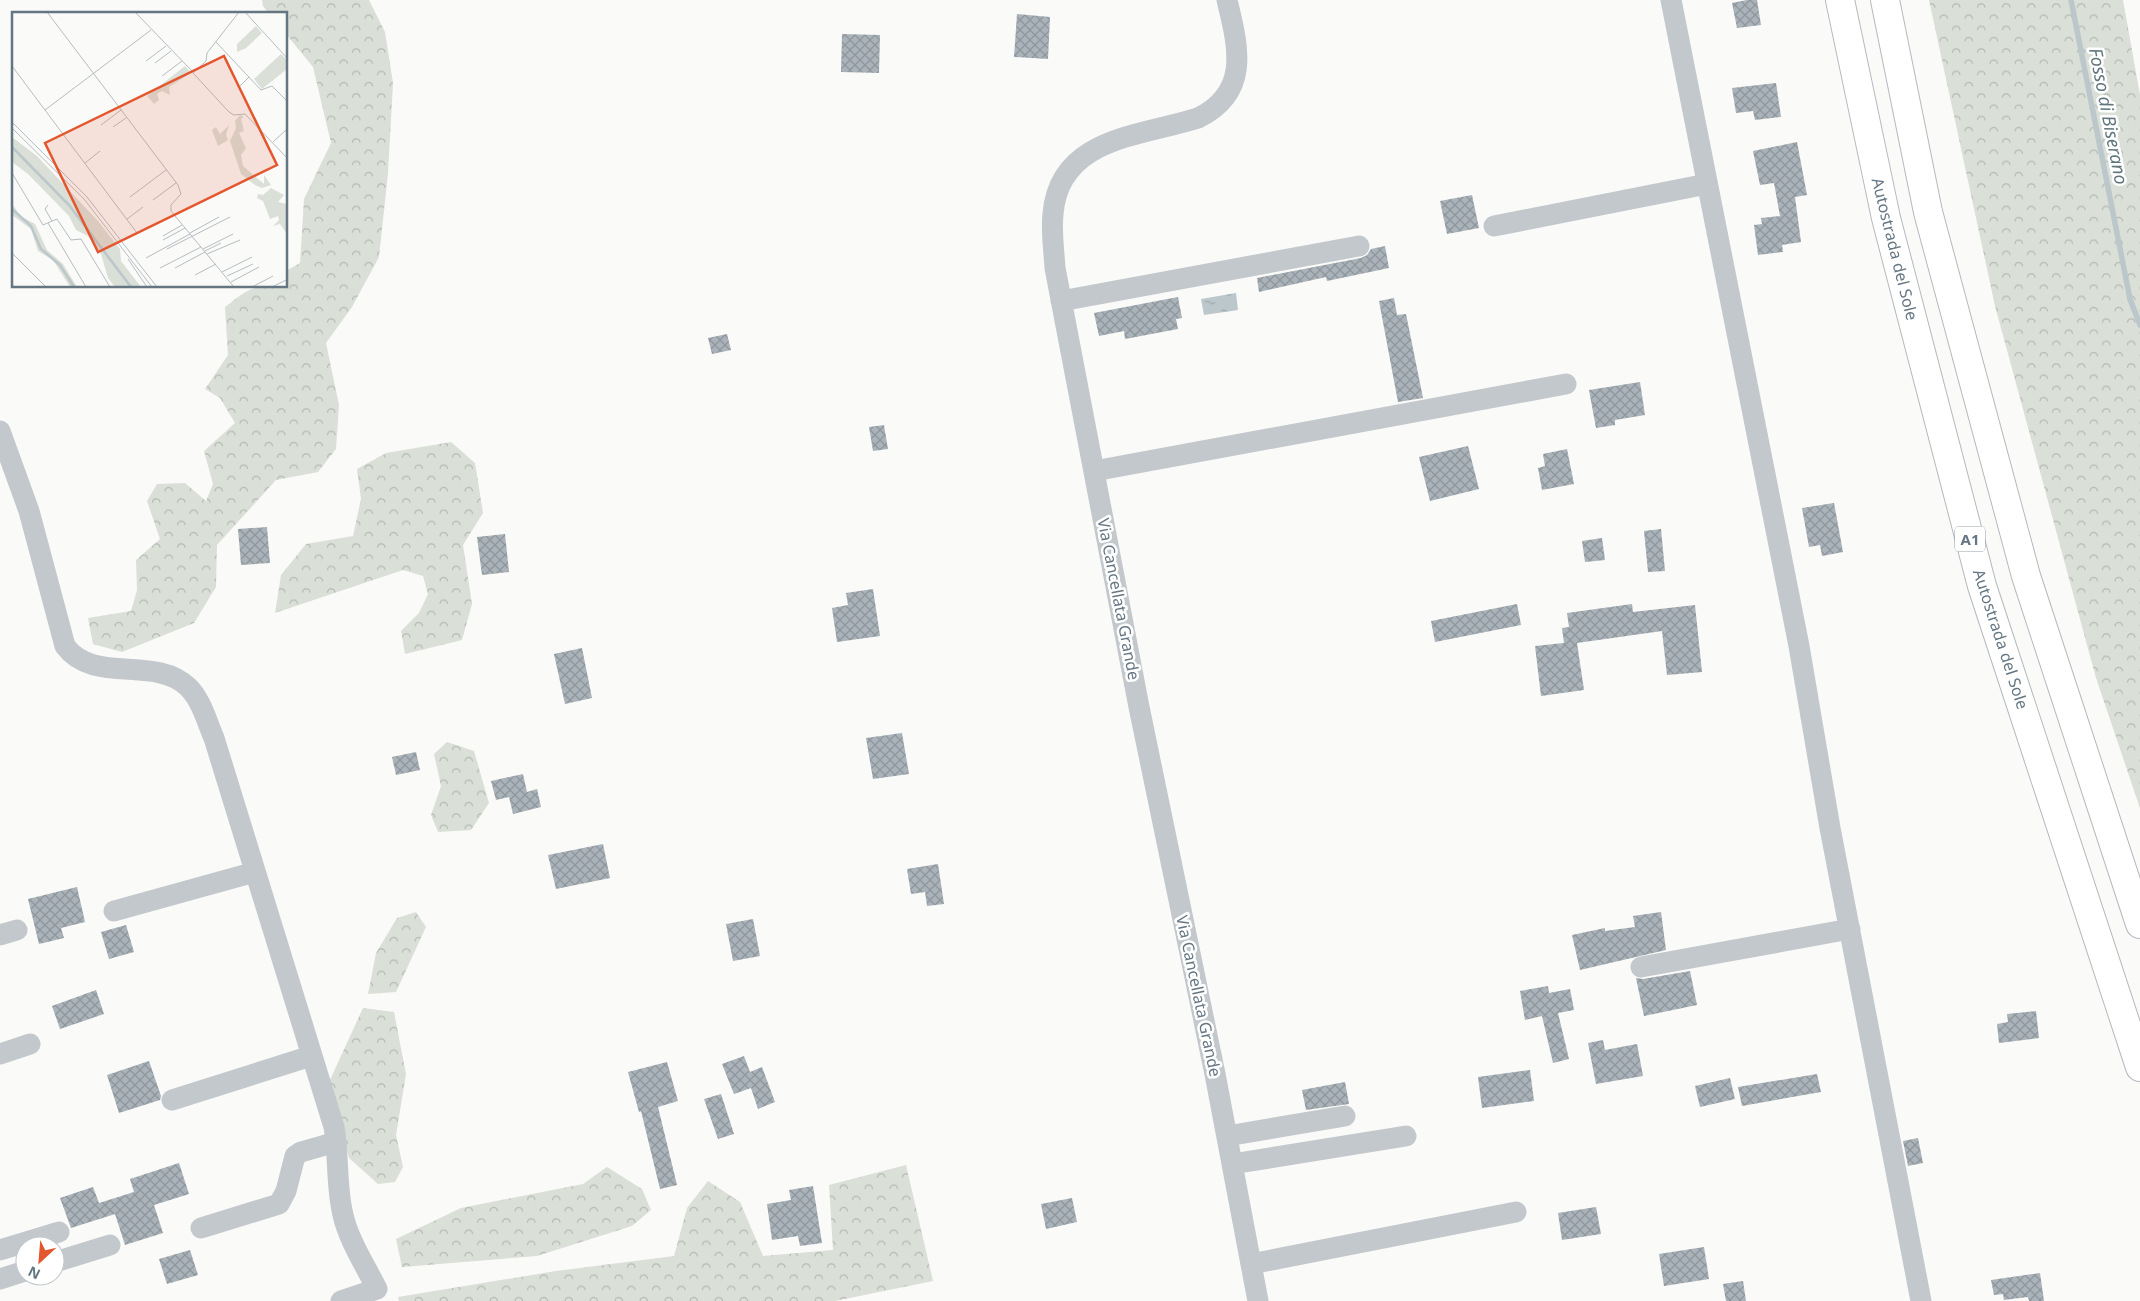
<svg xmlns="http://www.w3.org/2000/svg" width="2140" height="1301" font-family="'Noto Sans',sans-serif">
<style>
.forest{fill:url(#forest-crowns)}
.water{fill:url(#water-ripples)}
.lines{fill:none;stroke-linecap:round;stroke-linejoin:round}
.stream{stroke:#bbc7cb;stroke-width:5.5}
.building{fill:url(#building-cross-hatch)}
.highway-casing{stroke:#b4b9bd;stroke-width:30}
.minor{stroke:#c3c8cc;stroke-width:21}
.highway{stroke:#fff;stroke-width:28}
.labels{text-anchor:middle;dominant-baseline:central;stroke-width:5;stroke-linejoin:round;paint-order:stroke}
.shield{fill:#fff;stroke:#939fa8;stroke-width:1}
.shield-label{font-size:15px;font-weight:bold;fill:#657683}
.street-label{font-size:16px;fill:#657683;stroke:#fff}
.water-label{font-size:18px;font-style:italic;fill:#60757c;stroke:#fff}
.inset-river{fill:none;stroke:#bbc7cb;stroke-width:2.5}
.inset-road{fill:none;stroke:#b5bdc2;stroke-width:1}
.view{fill:#e4572e;fill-opacity:0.15;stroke:#e4572e;stroke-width:2.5}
.inset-edge{fill:none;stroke:#657683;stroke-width:2.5}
</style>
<defs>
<pattern id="forest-crowns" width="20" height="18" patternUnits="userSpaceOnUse" patternTransform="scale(1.25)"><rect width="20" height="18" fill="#dadfd7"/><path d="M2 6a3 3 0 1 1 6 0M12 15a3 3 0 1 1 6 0" fill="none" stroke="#b4b9b4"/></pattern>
<pattern id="water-ripples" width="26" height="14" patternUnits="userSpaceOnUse" patternTransform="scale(1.25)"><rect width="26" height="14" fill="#bbc7cb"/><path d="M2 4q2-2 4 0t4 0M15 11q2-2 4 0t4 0" fill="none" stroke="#9ca6aa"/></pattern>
<pattern id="building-cross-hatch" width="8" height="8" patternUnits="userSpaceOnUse" patternTransform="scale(1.25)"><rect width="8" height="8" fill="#aab3b9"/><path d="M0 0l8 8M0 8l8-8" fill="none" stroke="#8e969c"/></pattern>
</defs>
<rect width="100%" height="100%" fill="#fafaf8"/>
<path class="forest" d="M262,0h107l16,32 8,51 -5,90 -9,84 -27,50 -26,36 13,62 -3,44 -18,23 -42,8 -59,65 -1,42 -22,36 -72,29 -29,-8 -5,-26 43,-7 6,-21 -1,-30 24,-21 -13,-38 10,-17 28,-1 21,18 7,-17 -9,-33 31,-28 -15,-25 -15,-9 23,-34 -3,-48c27,-21 27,-21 61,-21v-15l14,-8 4,-64 27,-56 -18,-76 -27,-33v-20h-17l-6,-8z
M1929,0h194l17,95v713l-44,-130 -101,-372z
M451,442l24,21 8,50 -20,32 9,59 -10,36 -57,14 -4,-23 18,-18 9,-19 -5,-18 -20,-6 -128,43 6,-38 25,-31 47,-8 8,-37 -4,-30 29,-16z
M447,742l27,9 15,52 -18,27 -33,2 -7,-17 10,-29 -7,-32z
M416,912l10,15 -30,65 -28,2 8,-41 21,-35z
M363,1008l31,4 12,62 -10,61 7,32 -8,15 -17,2 -29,-26 -20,-76z
M906,1165l27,116 -98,20h-436l-1,-4 158,-26 118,-15 13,-48 21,-27 32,21 23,54 70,-6 -4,-65z
M607,1167l35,22 9,21 -19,16 -95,30 -135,11 -6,-28 65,-31 122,-24z"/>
<path class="water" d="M1236,293l2,17 -34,5 -3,-16z"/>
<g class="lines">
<path class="stream" d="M2071,0l59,299 10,26"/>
</g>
<path class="building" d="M1747,0h10l4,25 -24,3 -5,-25z
M1017,14l33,3 -2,42 -34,-2z
M842,34l38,1 -1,38 -38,-1z
M1776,83l5,34 -26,3 -2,-9 -17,2 -4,-25z
M1797,142l10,53 -12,2 6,45 -19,3 1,7 -25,3 -4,-30 8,-1 -1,-6 19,-2 -6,-33 -14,2 -7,-34z
M1472,195l7,33 -32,6 -7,-33z
M1385,246l4,22 -62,13 -1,-4 -67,15 -2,-14 104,-20 6,-3 4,-6z
M1178,297l4,21 -6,1 2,10 -53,10 -1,-8 -25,5 -5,-23z
M1394,298l3,17 9,-1 17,84 -25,4 -19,-101z
M727,334l4,16 -19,4 -4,-16z
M1640,382l5,33 -30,5v5l-19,3 -7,-38z
M884,425l4,24 -15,2 -4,-24z
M1468,446l11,43 -49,12 -11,-44z
M1567,449l7,35 -32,6 -4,-22 7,-2 -2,-12z
M1834,503l9,49 -21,4 -2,-11 -11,2 -7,-39z
M267,527l3,36 -29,2 -3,-36z
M1661,529l4,42 -17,1 -4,-41z
M505,534l4,38 -27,3 -5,-38z
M1602,538l3,22 -20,2 -3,-21z
M873,589l7,47 -43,6 -5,-34 16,-3 -2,-12z
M1517,604l4,21 -86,17 -4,-21z
M1632,604l1,8 62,-7 7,67 -35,3 -5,-44 -85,12 7,47 -43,6 -6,-50 29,-3 -2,-15 7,-1 -2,-14z
M582,648l10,50 -27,6 -11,-50z
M902,733l7,41 -36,5 -7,-41z
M416,752l4,18 -24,5 -4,-18z
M523,774l4,18 10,-3 4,18 -28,7 -4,-17 -13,3 -5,-19z
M603,844l7,34 -54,11 -8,-34z
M938,864l6,40 -17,2 -2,-14 -14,2 -4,-25z
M77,887l8,35 -24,6 3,10 -25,6 -11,-45z
M1661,912l5,38 -86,20 -8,-35 33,-7v3l30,-4 -2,-11z
M753,919l7,37 -27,5 -7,-37z
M126,925l8,27 -25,7 -8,-27z
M1690,971l7,34 -53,11 -8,-38 7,1z
M1548,986l1,7 21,-4 4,21 -16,3 11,46 -16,4 -11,-47 -17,4 -5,-29z
M96,990l8,24 -44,15 -8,-23z
M2036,1011l3,27 -40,5 -2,-19 11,-2 -1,-8z
M1603,1040l2,10 32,-6 6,32 -47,8 -8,-41z
M744,1056l6,16 12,-5 13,35 -17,7 -7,-21 -17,6 -12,-30z
M149,1061l12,35 -1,4 -41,13 -12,-38z
M667,1062l11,39 -20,6 19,78 -17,4 -19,-78 -2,1 -11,-40z
M1530,1070l4,31 -52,7 -4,-31z
M1817,1074l4,18 -79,14 -4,-19z
M1730,1078l5,21 -35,8 -5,-21z
M1345,1082l4,22 -43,6 -4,-20z
M721,1094l13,40 -16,5 -14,-40z
M1918,1138l5,25 -15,3 -5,-25z
M179,1163l10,31 -35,11 9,28 -38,12 -10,-31 -44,14 -11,-30 33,-11 6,16 35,-11 -4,-13z
M813,1186l9,57 -22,3 -2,-10 -26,4 -5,-36 24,-4 -2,-10z
M1072,1198l5,24 -31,7 -5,-25z
M1596,1207l5,27 -39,6 -4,-27z
M1704,1247l5,32 -45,7 -5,-32z
M190,1250l8,25 -31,9 -8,-25z
M2040,1273l4,28h-15l-1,-4 -24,3 -1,-6 -9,1 -3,-15z
M1743,1281l3,20h-20l-3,-17z"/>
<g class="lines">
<defs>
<path id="highway" d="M1840,0l46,218 96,368 158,481
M1885,0l43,212 98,364 114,348"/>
</defs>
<use href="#highway" class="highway-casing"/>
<path class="minor" d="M1227,0c11,46 24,92 -29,118 -56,18 -139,19 -145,96 -2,18 1,36 2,54l84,439 76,367 43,227
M1671,0l128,646 31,182 91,473
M1494,226l213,-42
M1061,301l298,-55
M0,431l29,80 36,135c29,39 90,9 123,41 13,12 19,35 26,51l120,389c5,29 2,60 9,88 6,26 22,50 34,74l-36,12
M1094,471l472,-87
M114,911l141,-39
M0,935l17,-5
M1641,967l209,-38
M0,1054l30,-10
M172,1100l139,-44
M1227,1136l118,-20
M1232,1164l174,-28
M201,1228l78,-24 7,-13 9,-35 6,-4 35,-10
M0,1250l59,-18
M55,1262l55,-17
M1251,1264l265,-52
M0,1279l25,-8"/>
<use href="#highway" class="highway"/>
</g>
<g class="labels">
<rect class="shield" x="1955" y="526.5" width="30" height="25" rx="4"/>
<g class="shield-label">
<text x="1970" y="539">A1</text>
</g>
<g class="street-label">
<text transform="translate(1895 249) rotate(76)">Autostrada del Sole</text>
<text transform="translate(1119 599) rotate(79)">Via Cancellata Grande</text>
<text transform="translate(2001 639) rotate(72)">Autostrada del Sole</text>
<text transform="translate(1199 996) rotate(78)">Via Cancellata Grande</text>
</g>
<g class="water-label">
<text transform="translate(2109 116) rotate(79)">Fosso di Biserano</text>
</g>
</g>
<g transform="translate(12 12)">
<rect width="275" height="275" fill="#fafaf8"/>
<path d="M244,14l6,7 -16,15 -9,4v-8zM269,42l6,6v9l-25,20 -8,-10zM173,54l6,7 -22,14 1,8 -8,-4 -5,3 2,6 -5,4 -7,-8zM228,103l4,2 -3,2 3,12 -5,2 7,15 -5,7 2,11 21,18v-9l7,10 -9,3 -7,-3 -14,-11 -11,-33 6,-13 -1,-7zM217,113l-3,10 2,5 -10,6 -6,-16 4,-3 4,7zM0,125l25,19 61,65 22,28 1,12 20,26h-26l-7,-9 -7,-24 -13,-18 -12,-6 -7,-14 -41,-42 -16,-12zM259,176l13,7 -6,7 9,2v30l-7,-10 -7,2 6,-6 -1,-4 -8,3 -7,-18 -6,-3 1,-4 5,1zM0,191l8,13 15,8 12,26 16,14 14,23h-7l-17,-27 -15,-9 -7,-22 -19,-14z" fill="#dadfd7"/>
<path class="inset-river" d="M0,135l57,58 62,82M0,197l19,17 10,23 19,16 14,22"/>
<path class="inset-road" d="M35,0l131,173 3,9 -10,11v6l63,76M123,0l58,60M227,0l-32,41 -1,8 -13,12 36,39 5,3 11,-1 42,44M233,0l42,46M204,30l45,48 11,-4 15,15M134,49l20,-15M143,51l16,-12M0,54l125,167M150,64l20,-15M226,76l11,-11M33,98l106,-80M0,110l75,75 70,90M89,113l20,-15M101,115l13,-9M0,116l72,71 68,88M261,130l14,-13M73,151l15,-12M0,161l31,52 14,-6 14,21 10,-1 29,48M118,185l36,-27M141,188l23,-17M36,193l-3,4 7,12M115,207l16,-12M36,211l38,64M178,221l29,-16M151,224l19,-11M151,228l22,-12M155,237l63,-32M191,237l30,-15M193,239l16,-8M0,241l34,34M195,242l33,-14M134,246l44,-24M116,247l19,28M148,256l41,-21M163,256l30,-16M210,260l30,-15M183,263l21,-11M215,264l26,-12M219,270l28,-15M240,275l21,-11M260,275l14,-7"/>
<path class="view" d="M212,44l53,109 -179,87 -53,-109z"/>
<rect width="275" height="275" class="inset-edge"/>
</g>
<g transform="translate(40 1261) rotate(206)"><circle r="24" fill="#ffffff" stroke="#c1c8cd"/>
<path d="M0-4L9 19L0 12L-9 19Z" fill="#e4572e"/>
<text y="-8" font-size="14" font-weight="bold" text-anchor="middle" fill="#657683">N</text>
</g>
</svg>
